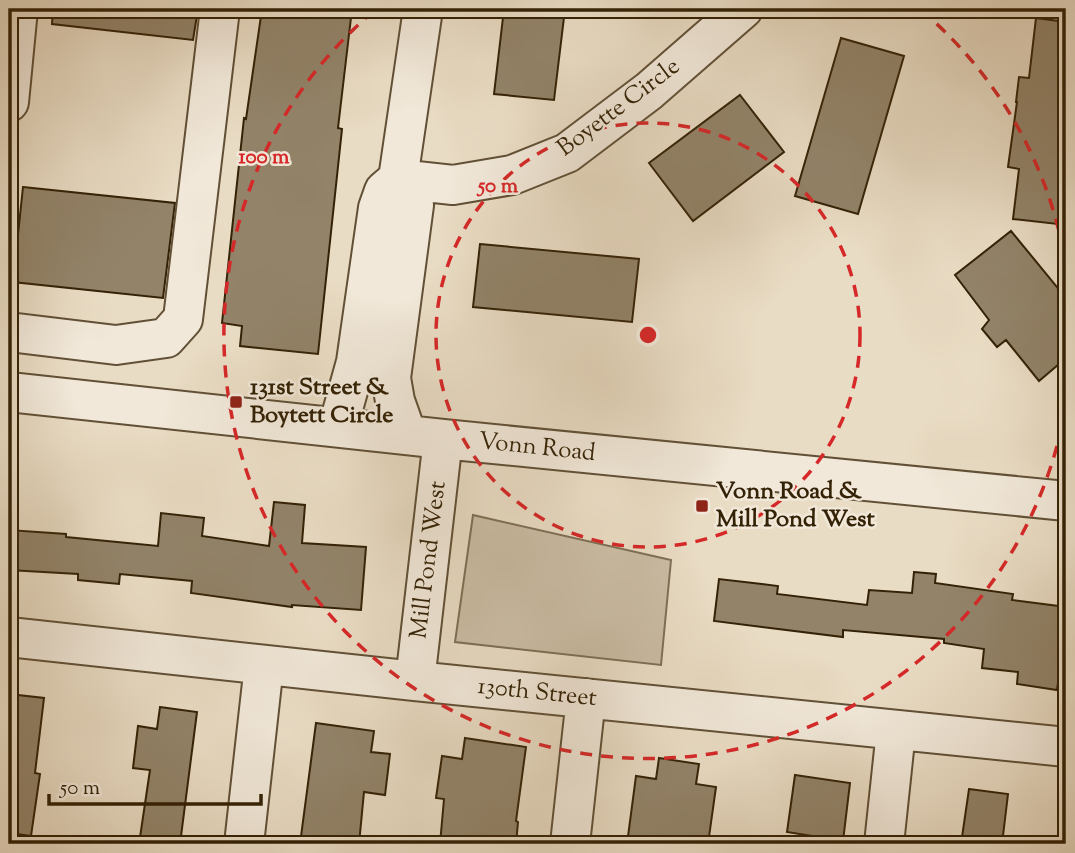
<svg xmlns="http://www.w3.org/2000/svg" width="1075" height="853" font-family="'Sorts Mill Goudy',serif">
<style>
.green{fill:#cabca4;stroke:#7f6f55;stroke-width:2}
.building{fill:#928369;stroke:#342206;stroke-width:2}
.lines{fill:none;stroke-linecap:round;stroke-linejoin:round}
.minor-casing{stroke:#615036;stroke-width:42}
.minor{stroke:#f1e8d9;stroke-width:38}
.ring{fill:none;stroke:#d62828;stroke-width:3.5;stroke-dasharray:12 9}
.poi-dot{fill:#8f2418;stroke:#f1e8d9;stroke-width:2.5}
.labels{text-anchor:middle;dominant-baseline:central;stroke-width:5;stroke-linejoin:round;paint-order:stroke}
.street-label{font-size:24px;fill:#342206;stroke:#f1e8d9}
.poi-label{font-size:24px;font-weight:bold;fill:#342206;stroke:#f1e8d9;text-anchor:start}
.centre{fill:#d62828;stroke:#f1e8d9;stroke-width:3.5}
.ring-label{font-size:21px;text-anchor:middle;font-weight:bold;fill:#d62828;stroke:#f1e8d9;stroke-width:5;stroke-linejoin:round;paint-order:stroke}
</style>
<rect width="100%" height="100%" fill="#e9dcc4"/>
<filter id="stains"><feTurbulence type="fractalNoise" baseFrequency=".00286" numOctaves="4"/><feColorMatrix values="0 0 0 0 .2 0 0 0 0 .09 0 0 0 0 .02 0 0 0 .5 -.17"/></filter>
<radialGradient id="worn" r=".72"><stop offset=".6" stop-color="#630" stop-opacity="0"/><stop offset="1" stop-color="#630" stop-opacity=".3"/></radialGradient>
<path class="green" d="M473,515l198,45 -10,105 -206,-23z"/>
<path class="building" d="M53,9h145l-5,31 -141,-16z
M262,9h90l-14,119 4,1 -24,225 -78,-8 2,-20 -20,-3 22,-205 2,1z
M504,9h61l-11,91 -60,-6z
M1036,18l30,4v203l-53,-6 6,-50 -11,-2 9,-65h-1l3,-25 10,1z
M841,38l63,18 -46,158 -63,-18z
M740,95l44,57 -91,69 -44,-58z
M23,187l152,16 -12,95 -150,-16z
M1011,231l55,67v60l-27,23 -33,-41 -9,7 -15,-18 7,-9 -34,-45z
M480,244l159,15 -7,63 -159,-15z
M274,502l31,3 -3,38 64,4 -5,63 -69,-5v2l-101,-14 1,-12 -72,-7 -1,10 -41,-4v-6l-69,-4v-40l57,4v3l92,9 3,-33 43,5 -2,18 67,10z
M914,572l22,2 -1,9 78,11 -1,6 54,7v63l-6,-1 -3,21 -40,-6 1,-12 -36,-4 2,-19 -40,-6v-4l-101,-9v7l-129,-16 5,-42 59,7 -1,8 90,11 2,-15 43,3z
M9,694l35,4 -9,75 5,1 -9,62 -22,-3z
M160,707l37,5 -17,132h-41l11,-74 -17,-2 5,-42 19,3z
M316,723l58,8 -3,21 19,2 -5,41 -21,-3 -5,52h-59z
M465,738l61,9 -10,74 2,1 -2,22h-76l4,-45 -8,-1 6,-42 20,3z
M659,758l40,6 -3,20 20,3 -8,57h-81l9,-68 20,3z
M795,775l55,8 -7,58 -56,-9z
M969,789l39,5 -6,50h-41z"/>
<g class="lines">
<defs>
<path id="minor" d="M423,9l-25,170 55,6 59,-10 55,-22 82,-62 94,-82
M9,102l9,-93
M9,332l107,13 50,-7 17,-19 37,-310
M9,392l434,47 623,62
M338,427l18,-65 22,-154 6,-17 14,-12 12,13 4,13 -23,173 4,23 12,34
M9,637l406,44 651,66
M415,681l28,-242
M244,844l20,-179
M570,844l16,-146
M884,844l12,-113"/>
</defs>
<use href="#minor" class="minor-casing"/>
<use href="#minor" class="minor"/>
</g>
<g class="ring">
<circle cx="648" cy="335" r="212"/>
<path d="M1066 405A424 424 0 1 1 375 10M921 10A424 424 0 0 1 1066 265"/>
</g>
<g class="poi-dot">
<rect x="229" y="395" width="14" height="14" rx="3.5"/>
<rect x="695" y="499" width="14" height="14" rx="3.5"/>
</g>
<g class="labels">
<g class="street-label">
<text transform="translate(619 108) rotate(-37)">Boyette Circle</text>
<text transform="translate(537 448) rotate(6)">Vonn Road</text>
<text transform="translate(429 560) rotate(-83)">Mill Pond West</text>
<text transform="translate(537 693) rotate(6)">130th Street</text>
</g>
<g class="poi-label">
<text x="250" y="388">131st Street &amp;<tspan x="250" dy="28">Boytett Circle</tspan></text>
<text x="716" y="492">Vonn Road &amp;<tspan x="716" dy="28">Mill Pond West</tspan></text>
</g>
</g>
<circle cx="648" cy="335" r="10" class="centre"/>
<g class="ring-label">
<text x="264" y="163">100 m</text>
<text x="498" y="192">50 m</text>
</g>
<rect width="1075" height="853" fill="none" stroke="#e9dcc4" stroke-width="35"/>
<rect x="10" y="10" width="1054" height="832" fill="none" stroke="#342206" stroke-width="3.5"/>
<rect x="18" y="18" width="1040" height="818" fill="none" stroke="#342206" stroke-width="2"/>
<path d="M49 794v10h212v-10" fill="none" stroke="#342206" stroke-width="3.5"/>
<text x="60" y="794" font-size="21" fill="#342206" stroke="#f1e8d9" stroke-width="5" paint-order="stroke">50 m</text>
<rect width="100%" height="100%" filter="url(#stains)"/>
<rect width="100%" height="100%" fill="url(#worn)"/>
</svg>
